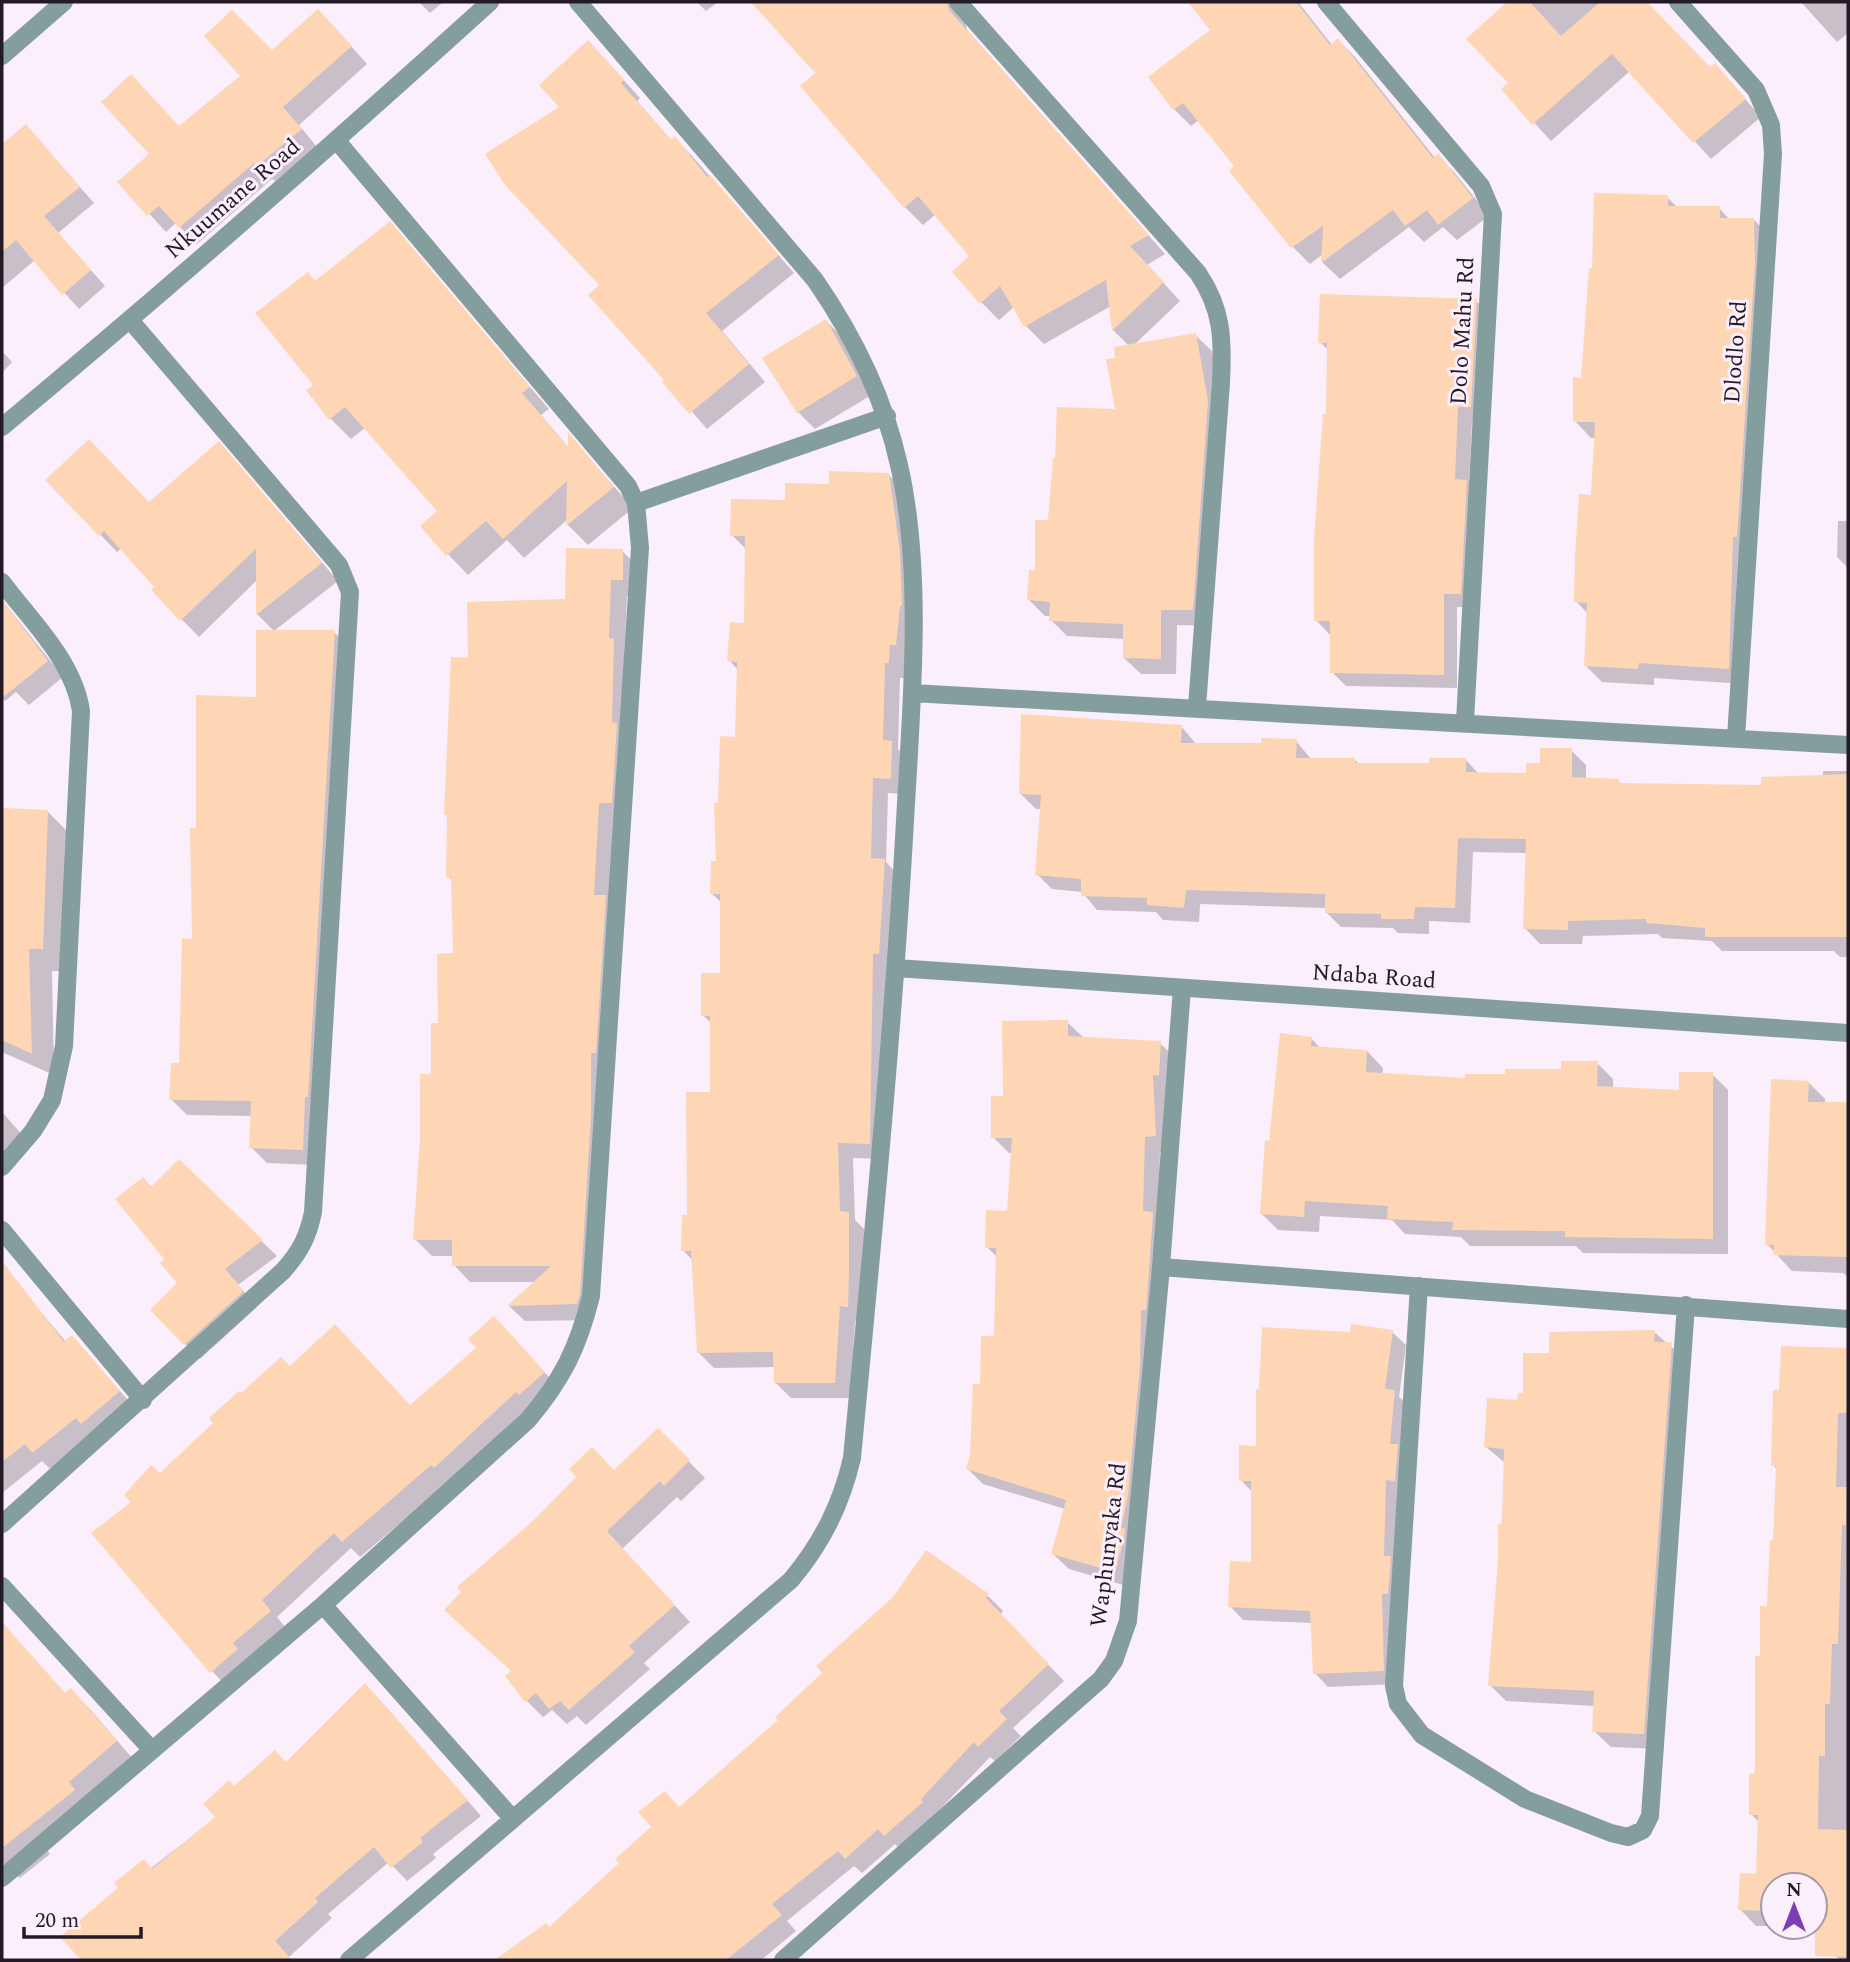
<svg xmlns="http://www.w3.org/2000/svg" width="1850" height="1962" font-family="Spectral,serif">
<style>
.shadow{fill:#0003}
.building{fill:#fed6b5}
.lines{fill:none;stroke-linecap:round;stroke-linejoin:round}
.minor{stroke:#849d9d;stroke-width:18}
.labels{text-anchor:middle;dominant-baseline:central;stroke-width:6;stroke-linejoin:round;paint-order:stroke}
.street-label{font-size:23px;fill:#241a25;stroke:#faeffb}
</style>
<rect width="100%" height="100%" fill="#faeffb"/>
<path class="shadow" d="M419,2h24l-13,11z
M697,2h21l-12,9z
M751,2h200l14,18 2,10 198,224 -18,11 33,36 -46,44 61,-10 17,16 12,68 -16,207 -31,-1 -1,49h-35l-17,-16 1,-19 -58,-3 -16,-16v-4h-6l-16,-16 21,-78 67,-112v-51l12,-13 -16,-16 -2,-24 -67,38 -18,-18 -12,-19 -15,13 -18,-18 -10,-45 -35,-43 -13,11 -18,-18 -88,-134z
M1191,2h107l34,43 6,-5 17,17 80,101 3,-2 17,17 34,43 -32,24 -14,-13 -19,15 -15,-15 -69,52 -17,-16v-9l-13,10 -17,-17 -56,-81 -38,-46 -8,6 -17,-17 39,-78z
M1510,2h136l65,67 4,-4 46,52 -50,42 -81,-88 -79,70 -48,-52 7,-6 -41,-44z
M1801,2h47v31l-11,9z
M335,28l32,36 -68,61 18,22 -42,34 -3,-2 -75,65 -21,-21 -10,9 -46,-50 59,-54 93,-76z
M605,59l35,39 -3,3 35,40 3,-2 17,17 102,117 -72,58 43,51 -58,47 -116,-134 11,-10 -40,-178z
M26,126l68,77 -36,30 47,53 -26,23 -44,-49 -33,28v-107l10,-9 -10,-13v-13z
M1667,197l11,11h41l11,12h24l16,16 -25,448 -91,-6v7l-52,-3 -16,-16 2,-52 -12,-13 17,-104 3,-59h-5l-16,-17 8,-42z
M390,224l159,185 -8,6 28,33 1,-11 63,71 -45,37 -20,-20v-6l-44,39 -17,-18 -39,35 -46,-48 17,-16 -73,-84 -15,12 -21,-21 -15,-33v-103z
M1476,301l15,14 -6,106h-13l-3,64 5,122h-17v81l-111,-2 -14,-14 -2,-37 -14,-15 13,-269 -9,-9z
M826,321l17,17 30,56 -58,35 -17,-17z
M2,351l10,11 -10,11z
M235,461l103,120 -64,50 -17,-17v-34l-58,57 -45,-46 3,-3 -36,-40 -4,4 -69,-72 101,24z
M888,474l16,16 11,79 -11,109h-4l-2,71 9,9 -1,36 -18,-1 -2,69 14,15 -15,282 -32,-1 2,62 9,9v62l-1,31 -8,-1 -5,77h-59l-16,-16v-15l-61,1 -16,-16 -5,-91 -10,-11 29,-157v-69l-9,-9 19,-41v-71l-10,-9 6,-31 2,-59 17,-66 1,-68 -9,-10 16,-35 2,-75 -15,-15 54,-33 45,-16z
M1838,521h10v47l-11,-11z
M622,551l17,16 -1,29h-11l-34,724 -68,1 -16,-15 27,-24h-66l-16,-17v-9h-22l-17,-17 25,-214 15,-70 -2,-74 -5,-5 -2,-97 24,-119 96,-59z
M2,600l61,77 -34,28 -13,-13 -11,9 -3,-4z
M334,632l16,16 -32,517 -51,-2 -16,-16 1,-31 -65,-1 -16,-16 9,-34 14,-125 3,-110 60,-131z
M1181,726l15,18h66l34,-3 15,18h43l6,6h71l34,-6 14,15h49l43,-24 15,15v15l32,1 5,4 140,2 60,-11v-5h25v186h-8l-6,-6h-112l-10,-10 -50,-3 -4,-4 -75,2 -1,8h-42l-15,-16 2,-75 -54,-1 -3,71 -41,-2v13l-31,-1 -5,-5 -52,-1 -15,-15v-4l-126,-4 -1,18 -36,-2 -7,-8 -59,-2 -15,-18 -30,-3 -15,-15 5,-65h-6l-15,-15z
M2,810l46,2 23,23 -5,136h-14l2,104 -52,-23z
M1067,1022l16,15 77,6 16,16 -5,92 -11,1 -2,67 -28,368 -61,-18 -16,-15 12,-45 -82,-25 -15,-15 13,-83 14,-48 2,-81 -10,-10 22,-34 4,-60h-4l-16,-16 11,-39z
M1311,1038l10,11 46,2 16,17 -1,7 85,5 96,-9 34,-8 16,16v9l68,4 31,-18 16,16v164l-145,-1 -7,-7h-106l-9,-9 -56,-3 -13,-14 -72,-4 -1,16 -41,-2 -17,-17 9,-70z
M1808,1082l17,17v5h23v173l-5,-4 -51,-2 -25,-27z
M2,1112l23,26 -23,21z
M179,1162l98,94 -39,29 19,22 -57,52 -48,-49 28,-27 -13,-24 -24,-80 10,9z
M15,1281l51,61 22,13 48,54 -86,60 -8,-8 -40,32v-202z
M1392,1332l14,13 -7,52 9,8 -12,279 -68,3 -13,-14 -2,-50 -70,-3 -13,-14 23,-42v-71l-12,-13 17,-33 94,-113z
M1654,1332l34,29 -28,388 -49,-2 -17,-16 1,-25 -89,-5 -16,-16 5,-44 10,-178 -19,-16 65,-93z
M510,1335l50,54 -200,168 -9,-9 -74,69 9,11 -58,60 -16,-17 -78,-169 107,-106 49,-28 121,39z
M1782,1347l66,3v610h-8l-11,-11 1,-20 -42,-2h27v-42h-42v41h-17l-16,-17 17,-33 3,-53 -9,-9 24,-272 3,-72 -5,-5 8,-73z
M658,1430l47,48 -24,23 -4,-4 -55,52 68,73 -46,41 6,6 -64,56 -9,-9 -10,8 -15,-14 -9,7 -16,-16 -14,-29 101,-200z
M988,1596l15,15 -3,4 64,66 -51,47 8,8 -26,25 -5,-4 -89,93 -6,-6 -33,29 -8,-7 -67,55 9,10 -35,29h-263l48,-34 3,3 131,-121z
M16,1640l50,54 5,-4 17,17 45,52 -90,86 7,9 -30,24 -18,-16v-209z
M380,1700l101,116 -48,38 3,4 -29,23 -18,-19 -61,52 4,4 -43,39 3,3h-209l-21,-23 155,-120 17,-29 52,-24z"/>
<path class="building" d="M751,2h196l2,8 200,225 -19,11 34,36 -52,49 -6,-51 -82,47 -24,-41 -20,18 -28,-32 17,-16 -51,-60 -14,12 -104,-122 15,-13z
M1188,2h108l34,43 8,-7 95,120 5,-5 35,45 -35,27 -11,-15 -22,16 -12,-16 -72,53 2,-37 -32,22 -62,-77 5,-5 -51,-63 -10,7 -25,-33 62,-47z
M1507,2h23l31,34 39,-34h47l63,65 5,-4 31,36 -53,44 -81,-89 -80,71 -31,-36 7,-6 -42,-44z
M318,9l34,37 -69,61 19,22 -45,37 -3,-3 -75,65 -20,-22 -12,10 -30,-34 32,-28 -48,-52 30,-28 48,52 61,-50 -36,-40 28,-26 40,40z
M588,40l36,40 -3,3 50,57 4,-4 32,41 3,-2 69,80 -73,58 43,51 -60,50 -27,-32 2,-2 -76,-85 11,-10 -94,-100 -20,-31 74,-47 -20,-22z
M26,124l54,63 -36,29 47,54 -29,25 -46,-55 -14,12v-108z
M1594,193l74,2v11h52v12h34l1,45 -18,274h-4l-4,132 -90,-6 -1,6 -54,-3 3,-63 -13,-1 1,-46 4,-62 12,1 4,-73h-22v-45l8,1 8,-110h3z
M390,221l140,166 -8,6 46,54v-15l46,55 -48,39 1,-45 -64,58 -17,-18 -40,35 -26,-30 17,-15 -92,-104 -16,13 -23,-30 7,-5 -58,-72 53,-41 7,9z
M1320,294l157,5 -6,108h-13l-3,72 12,1 -6,114h-17v81l-114,-2v-52h-16v-82l9,-125h3l1,-71h-9z
M826,319l31,57 -60,37 -35,-55z
M1196,333l12,68 -15,209h-32v49l-38,-1v-34l-74,-3 1,-19 -23,-2 2,-30h6v-50h13l5,-62h2l2,-51 58,2 -9,-50 9,-1 -1,-11z
M89,439l60,63 70,-61 103,122 -66,52v-66l-76,72 -29,-31 3,-3 -50,-56 -5,5 -54,-56z
M829,471l60,2 11,79 2,54h-2l-4,39h-6l-1,18h-4l-2,77 9,1 -1,38 -18,-1 -2,80 14,1 -6,95h-6l-3,190 -32,-1 2,68 9,1v62l-1,33 -8,-1 -5,77h-61l-1,-31 -76,1 -6,-102h-10l1,-36h5l-1,-123h24v-76h-9v-43h19v-79h-10l1,-33h5l-2,-58h4l2,-67 15,1 2,-75 -10,-1 3,-39 14,1 1,-87h-15l1,-37 54,1v-17l44,1z
M566,548l57,1v31h-12l-2,58 5,1 -2,83 5,1 -5,80h-13l-5,92h12l-10,158h-5v64l-11,177 -3,10 -70,2 44,-40h-99v-26h-39l7,-101v-65h11v-51h7l-1,-69 16,-1 -2,-76h-5l1,-62h-3l7,-158 17,1 -1,-56 98,-3z
M2,600l46,61 -46,37z
M256,630h79l-27,467h-3l-2,53 -54,-2 2,-47 -82,-1 2,-37h8l3,-125 10,1 -2,-111h6v-133l60,2z
M1021,714l161,11 -1,18h80v-5l36,1 -1,19h59v5h74v-5h37v14l60,1v-10h14v-15h32v29l47,2v4l142,2v-8l87,-3v163h-143v-9l-59,-5v-4l-78,2v9l-45,-1 3,-90 -68,-1 -3,70 -40,-1 -1,12h-33v-5l-56,-1v-19l-139,-4 -2,18 -37,-3v-7l-66,-2v-17l-46,-4 6,-80 -22,-1z
M2,808l46,2 -5,139h-14l3,105 -30,-14z
M1068,1020v16l93,5 -2,35 -6,-1 3,61 -11,1 -2,74 10,1 -4,59 -3,39h-5l-1,55 -12,131 -7,32 4,1 -1,10 -9,33 -64,-18 15,-54 -100,-31 4,-14 3,-71h7l1,-48h13l2,-88h-11l1,-38 21,1 5,-73h-21v-42h12l-1,-75z
M1280,1033l32,4 -1,9 56,4 -1,22 99,6v-4h40v-5h56v-8h37l-1,25 82,4v-18h34v167l-148,-2v-6l-113,-1 1,-8 -66,-3 1,-13 -83,-5 -1,16 -44,-3 5,-74 4,1z
M1771,1079l38,2 -1,21h40v155l-75,-2 1,-10h-9z
M179,1159l84,81 -38,29 19,22 -60,54 -34,-35 27,-27 -17,-20 4,-4 -49,-60 28,-22 8,10z
M2,1261l62,81 8,-7 48,56 -39,33 -5,-6 -44,35 -7,-9 -23,18z
M494,1316l51,56 -26,23 -3,-3 -82,76 -3,-3 -89,77 -8,-9 -72,67 9,11 -38,32 5,6 -28,24 -119,-140 40,-31 -7,-7 27,-30 9,8 53,-50 -4,-5 30,-27 2,2 40,-36 9,9 45,-42 75,81 66,-57 -8,-9z
M1351,1324l42,6 -8,59 10,1 -5,54h8l-3,37 -9,-1 -2,76h7l-3,38h-6l2,77 -71,3 -3,-63 -82,-4 2,-46 21,1v-81h-12v-36l17,1v-57h3l3,-62 88,5z
M1655,1330l-1,12h18l-28,392 -52,-2 2,-41 -106,-5 10,-126v-36h4l2,-75 -20,-2 3,-49 30,2 1,-7h5v-40h26v-21z
M1781,1346l67,2v65h-10l-2,74h11l-1,38h-4l-4,119h-6l-2,60h-5v52h-6l-1,73 30,1v127l-33,-1v-71h-42v26l-35,-1 2,-37 16,1 2,-59h-9v-41h6v-118h5v-50h7l3,-66h3l3,-74h-5l2,-76h6z
M658,1428l32,32 -26,26 -4,-5 -53,50 68,74 -46,41 6,6 -66,58 -9,-9 -11,8 -13,-16 -11,9 -20,-26 6,-5 -67,-61 17,-18 -4,-5 77,-67 42,-43 -7,-8 23,-22 22,23z
M926,1550l63,44 -3,4 63,66 -50,47 8,8 -29,28 -4,-5 -53,57 2,3 -39,34 -6,-7 -33,30 -7,-8 -66,53 10,11 -56,45h-231l51,-37 3,4 70,-64 -4,-4 36,-32 -13,-15 27,-21 14,16 99,-87 -3,-3 47,-44 -6,-7 77,-69z
M2,1622l63,71 6,-5 46,53 -48,41 6,8 -73,58z
M365,1683l103,117 -48,38 3,4 -32,26 -17,-21 -59,51 3,4 -43,39 17,19h-211l-21,-23 58,-49 -4,-5 30,-24 8,10 63,-52 -12,-13 26,-24 5,6 41,-36 11,12z"/>
<g class="lines">
<path class="minor" d="M958,2l240,271c25,37 25,67 23,110l-24,324
M1326,2l155,184 12,28 -28,507
M1678,2l78,88 15,35 2,29 -37,584
M2,56l62,-54
M2,427c166,-138 328,-280 488,-425
M636,503l251,-87
M2,582c29,39 72,79 79,129l-17,335 -12,54 -19,31 -31,36
M912,693l936,52
M896,968l952,65
M2,1230l141,170
M1161,1267l687,52
M1419,1286l-25,400 4,18 24,31 103,64 86,34 17,4 15,-7 7,-14 36,-511
M2,1524l281,-253c17,-19 25,-34 30,-59l37,-620 -11,-27 -209,-245
M2,1586l149,163
M323,1605l189,213
M2,1878l321,-273 205,-185c34,-40 50,-72 63,-124l49,-748 -4,-45 -8,-17 -291,-345
M349,1960l442,-380c31,-37 50,-75 61,-122 20,-212 41,-424 53,-637 6,-110 19,-248 -6,-356 -15,-68 -44,-127 -84,-185l-237,-278
M783,1960l318,-281 13,-18 14,-40 33,-354 21,-279"/>
</g>
<g class="labels">
<g class="street-label">
<text transform="translate(233 199) rotate(-41)">Nkuumane Road</text>
<text transform="translate(1463 331) rotate(-87)">Dolo Mahu Rd</text>
<text transform="translate(1736 352) rotate(-86)">Dlodlo Rd</text>
<text transform="translate(1374 977) rotate(4)">Ndaba Road</text>
<text transform="translate(1109 1545) rotate(-83)">Waphunyaka Rd</text>
</g>
</g>
<rect width="1850" height="1962" fill="none" stroke="#241a25" stroke-width="7"/>
<g transform="translate(1794 1906)"><circle r="33" fill="#faeffb" stroke="#a49aa5" stroke-width="2"/>
<path d="M0-5L12 26L0 18L-12 26Z" fill="#7c3eb3"/>
<text y="-10" font-size="19" font-weight="bold" text-anchor="middle" fill="#241a25">N</text>
</g>
<path d="M24 1927v10h117v-10" fill="none" stroke="#241a25" stroke-width="3.5"/>
<text x="35" y="1927" font-size="21" fill="#241a25" stroke="#faeffb" stroke-width="5" paint-order="stroke">20 m</text>
</svg>
